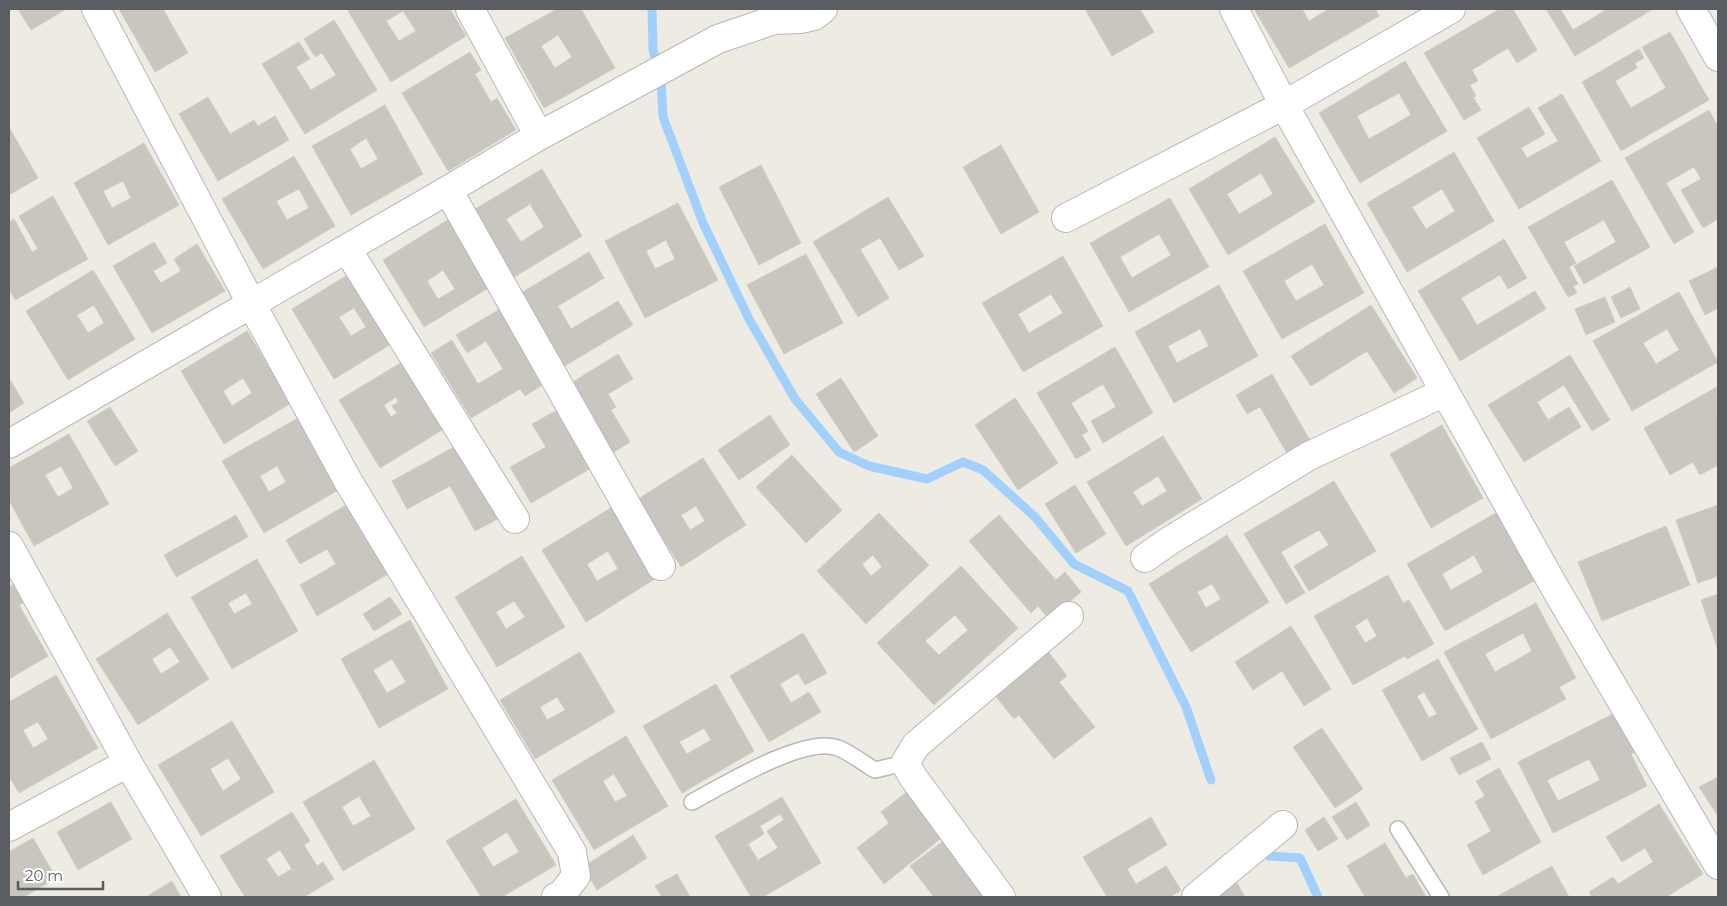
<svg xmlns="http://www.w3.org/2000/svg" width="1727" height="906" font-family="Montserrat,sans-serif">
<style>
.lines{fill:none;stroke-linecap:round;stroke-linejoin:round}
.stream{stroke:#a2d0fc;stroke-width:9}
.building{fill:#c8c6bf;stroke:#d1cdc1;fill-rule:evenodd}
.lane-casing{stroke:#b5b8bc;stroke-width:18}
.street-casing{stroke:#b5b8bc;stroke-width:30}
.secondary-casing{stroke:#b6b8be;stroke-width:30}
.lane{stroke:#fff;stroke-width:15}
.street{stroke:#fff;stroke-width:28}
.secondary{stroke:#fff;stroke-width:28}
</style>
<rect width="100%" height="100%" fill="#edebe2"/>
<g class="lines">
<path class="stream" d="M652,9l1,41 8,29 2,38 40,106 46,96 46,80 44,53 30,14 58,13 36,-17 20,8 52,47 39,47 54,27 58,116 25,73
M1269,856l31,2 18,39"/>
</g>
<path class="building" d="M18,9h48l-35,21z
M119,9h44l25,44 -33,19z
M353,9h97l16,27 -75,46 -43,-71zM403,11l13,20 -17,10 -13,-20z
M557,9h24l34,59 -71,40 -39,-70zM558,35l14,22 -17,11 -14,-22z
M1085,9h55l14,23 -42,24z
M1254,9h48l7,12 20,-12h46l4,7 -90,52z
M1500,9h13l24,41 -20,13 -9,-15 -36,22 6,11 -8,4 6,11 -3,1 8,13 -17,10 -40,-67z
M1546,9h16l-1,1 12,20 31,-19 -1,-2h50l-78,47z
M334,20l43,70 -72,44 -43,-70 37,-22 11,17 -14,8 15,23 25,-15 -14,-22 -7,4 -11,-18z
M1670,32l39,68 -88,51 -39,-69 57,-33 5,9 -9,5 2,5 -22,13 16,27 35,-20 -24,-41z
M470,52l11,18 -6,4 16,28 6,-4 19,32 -68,41 -46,-78z
M1405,61l42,70 -87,52 -41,-70zM1399,93l12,22 -42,24 -12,-23z
M1562,94l39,67 -82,48 -42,-71 52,-31 16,27 -24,14 6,10 31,-17 -20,-33z
M208,97l22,37 24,-14 4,6 17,-10 14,24 -71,41 -39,-67z
M385,105l38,69 -72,41 -39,-69zM366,138l12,21 -17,10 -11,-20z
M1709,110l9,17v92l-15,9 -22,-38 20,-11 -7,-12 -28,16 28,49 -20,12 -49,-86z
M9,127l29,51 -29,17z
M1275,137l40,65 -87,53 -39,-66zM1261,173l12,21 -34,20 -12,-20z
M144,143l35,62 -71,40 -34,-62zM123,181l8,17 -19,10 -9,-17z
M1001,145l38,67 -38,22 -38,-67z
M1454,152l40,69 -87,51 -40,-69zM1442,189l13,22 -29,18 -14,-22z
M294,156l41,70 -72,43 -41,-70zM299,189l10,19 -22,12 -11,-19z
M761,165l40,78 -42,22 -40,-78z
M542,169l40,67 -71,43 -41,-67zM530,204l14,23 -23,15 -15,-23z
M1612,180l38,67 -66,37 -10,-18 42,-24 -12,-22 -40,22 12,21 -7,4 9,17 -5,2 4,7 -9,4 -40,-70z
M53,196l35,63 -73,41 -6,-11v-67l5,-3 18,33 6,-3 -19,-33z
M888,197l36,59 -25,14 -19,-32 -20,11 29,49 -31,19 -45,-75z
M1170,198l39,69 -80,45 -39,-69zM1159,234l12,21 -39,23 -12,-21z
M678,203l40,77 -73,38 -40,-77zM666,240l9,19 -20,10 -9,-18z
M449,219l41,68 -66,40 -41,-67zM443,270l12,19 -17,10 -11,-18z
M1325,224l39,69 -82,46 -39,-68zM1312,264l12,21 -28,16 -12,-20z
M1504,239l23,39 -19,11 -8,-14 -39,23 16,27 58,-34 11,18 -86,52 -42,-70z
M154,242l13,21 -14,8 8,12 20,-12 -7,-12 23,-15 28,47 -73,42 -39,-67z
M589,252l15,26 -46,28 13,23 47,-28 15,24 -73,44 -44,-73z
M806,254l37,69 -59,31 -37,-69z
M1063,256l40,70 -80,46 -41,-69zM1051,294l12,19 -34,20 -11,-19z
M1718,267v41l-13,7 -16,-34z
M359,268l42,70 -67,41 -42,-70zM354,308l12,19 -15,9 -12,-19z
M93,270l42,69 -67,41 -42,-69zM94,305l10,18 -16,10 -11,-18z
M1219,285l39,71 -84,47 -39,-71zM1200,329l9,17 -32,17 -9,-17z
M1630,287l10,22 -19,9 -10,-21z
M1679,292l39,70 -86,49 -39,-70zM1667,329l12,21 -23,14 -13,-21z
M1605,297l10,25 -29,13 -11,-26z
M1371,305l46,73 -23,15 -27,-42 -56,35 -20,-30z
M502,308l45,74 -22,14 -5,-7 -49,29 -40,-65 21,-13 26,44 25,-15 -17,-28 -19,12 -11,-18z
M247,331l44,72 -67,41 -43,-73zM243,378l9,15 -20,13 -9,-15z
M1115,347l38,66 -50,30 -12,-22 25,-14 -13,-23 -32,19 17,28 -6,4 9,15 -15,9 -39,-66z
M618,354l15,25 -25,15 8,13 -5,3 19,32 -19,12 -43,-69z
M1570,355l40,65 -18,11 -28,-46 -27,17 11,18 21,-13 12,20 -57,35 -36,-57z
M412,356l40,68 -72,44 -41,-68zM396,397l2,5 -6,4 5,7 -6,4 -7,-12z
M1272,374l40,70 -23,13 -29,-50 -13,7 -11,-19z
M9,378l15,25 -15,10z
M841,378l37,58 -24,16 -38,-58z
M1717,387l1,78 -18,10 -7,-13 -23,13 -26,-47z
M1015,398l43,65 -40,27 -43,-65z
M110,407l28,44 -23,15 -28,-45z
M559,409l34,58 -62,36 -21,-36 36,-20 -14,-23z
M770,415l20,30 -51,35 -21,-30z
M298,418l42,71 -76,44 -42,-72zM277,466l9,16 -17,10 -9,-16z
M1442,425l41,73 -52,30 -41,-74z
M69,434l40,70 -75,42 -25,-46v-32zM61,466l12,22 -15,9 -13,-22z
M1163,436l39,63 -76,47 -39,-64zM1158,476l9,15 -25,15 -9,-14z
M465,441l40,74 -30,16 -25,-45 -43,23 -15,-28z
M792,455l50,55 -36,33 -50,-56z
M703,458l43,67 -65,42 -43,-68zM696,506l9,15 -15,9 -9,-15z
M1334,481l42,70 -67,40 -15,-25 35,-21 -10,-15 -38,22 24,41 -19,11 -42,-70z
M1075,485l31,49 -30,19 -31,-49z
M348,504l40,70 -71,42 -17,-31 36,-21 -9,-15 -27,15 -14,-24z
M1718,505v71l-20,7 -22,-63z
M614,506l44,71 -72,45 -44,-72zM608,551l10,18 -21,12 -10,-17z
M1501,510l38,68 -94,53 -38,-67zM1474,555l9,17 -32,18 -9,-16z
M879,513l50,52 -63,59 -49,-53zM873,555l9,12 -11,9 -9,-12z
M236,515l12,22 -72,40 -12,-22z
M999,515l57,65 9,-8 16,20 -32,27 -11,-13 -7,7 -62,-72z
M1666,526l24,59 -88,36 -24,-59z
M1227,535l42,67 -78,50 -42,-68zM1212,584l9,15 -15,9 -9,-16z
M522,556l43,71 -68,40 -42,-70zM514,601l11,16 -19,12 -10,-17z
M257,559l41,72 -66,38 -41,-72zM246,593l6,11 -18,10 -6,-11z
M961,566l57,62 -84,77 -57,-62zM955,615l13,15 -29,25 -14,-14z
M1388,575l15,28 6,-3 25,44 -27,15 -2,-3 -52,29 -39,-69zM1367,618l10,18 -12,7 -10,-17z
M16,583l10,18 -7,4 29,51 -39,23v-92z
M1718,594v56l-17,-50z
M390,597l12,17 -28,17 -11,-17z
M1536,603l40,75 -17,9 7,12 -75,40 -47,-87zM1523,633l9,18 -37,21 -10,-18z
M167,613l42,66 -71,46 -42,-66zM170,647l10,15 -19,12 -9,-15z
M410,620l38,69 -69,39 -38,-69zM392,659l14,23 -19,11 -14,-23z
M1291,626l40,63 -27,17 -22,-35 -29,19 -18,-28z
M803,633l24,40 -22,12 -7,-12 -18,11 11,19 18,-11 12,20 -52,30 -39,-66z
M1044,646l23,30 -8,6 36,45 -41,32 -35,-44 -5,4 -24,-30z
M580,652l35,60 -80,47 -35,-59zM557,697l8,13 -18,10 -7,-13z
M1438,659l40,70 -56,32 -40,-71zM1424,692l13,22 -8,4 -12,-22z
M56,675l42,73 -79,45 -10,-17v-74zM38,722l10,17 -15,9 -10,-18z
M716,684l38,67 -72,42 -39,-67zM704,728l7,12 -24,14 -8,-12z
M1615,713l20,39 -4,2 16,32 -94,47 -35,-71zM1589,759l11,21 -42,21 -11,-21z
M232,721l42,71 -73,44 -43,-71zM228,758l13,21 -18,12 -13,-22z
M1322,728l41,61 -28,19 -42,-61z
M626,736l42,70 -74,44 -42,-70zM614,774l13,22 -12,6 -12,-21z
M1482,742l9,17 -32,16 -9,-17z
M374,760l41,69 -72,42 -40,-69zM359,796l12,20 -18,10 -11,-19z
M1499,768l42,74 -58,33 -16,-30 24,-14 -16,-29 10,-6 -9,-15z
M1718,777v39l-19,-29z
M908,791l36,45 -60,48 -27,-36 32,-25 -8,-11z
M782,797l39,66 -58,34h-12l-36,-61zM780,814l4,6 -17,11 11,17 -20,12 -10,-16 16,-10 -4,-8z
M516,799l40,66 -54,32h-21l-35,-56zM507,832l12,20 -26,15 -11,-19z
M111,802l21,37 -54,31 -21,-38z
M1356,802l14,23 -23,15 -15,-23z
M1659,804l44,70 -37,23h-74l-3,-5 24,-15 5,7 35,-22 -8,-14 -23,14 -16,-25z
M292,812l18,29 -6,4 13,21 6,-4 11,17 -30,18h-59l-25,-41zM280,850l12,19 -14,8 -12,-18z
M1151,817l16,28 -40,24 9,15 30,-18 15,24 -11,7h-63l-24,-40z
M1324,817l14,22 -20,12 -13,-21z
M633,835l14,23 -50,32 -14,-23z
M33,838l23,40 -32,19h-15v-45z
M946,839l45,58h-57l-24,-31z
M1385,843l21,35 7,-4 13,23h-61l-18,-31z
M1552,866l17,31h-73z
M677,874l13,23h-28l-7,-11z
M172,881l9,16h-35z
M1237,883l8,14h-33z"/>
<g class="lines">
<defs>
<path id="lane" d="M692,802c30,-16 113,-67 146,-54 13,5 25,15 37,22l30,-7
M1398,829l43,68"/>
<path id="street" d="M96,9l155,294 97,178 224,371 4,24 -14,18 -6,3
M470,9l69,127
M1234,9l50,96 271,483 163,277
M448,190l213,376
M1066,218l218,-113 167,-96
M347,249l168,270
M9,444l439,-254 91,-54 179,-97 56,-19 26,-1 14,-3 9,-7
M9,546l119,217
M1145,558l24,-17 140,-85 136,-64
M9,827l119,-64 79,134
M1001,897l-88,-120 -8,-14 11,-18 153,-129
M1196,897l87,-72"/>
<path id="secondary" d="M1691,9l27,48"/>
</defs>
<use href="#lane" class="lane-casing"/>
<use href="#street" class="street-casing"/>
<use href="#secondary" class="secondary-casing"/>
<use href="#lane" class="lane"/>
<use href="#street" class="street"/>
<use href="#secondary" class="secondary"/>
</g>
<rect width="1727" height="906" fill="none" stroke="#5a5e63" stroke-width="20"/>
<path d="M18 881v8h85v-8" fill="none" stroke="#5a5e63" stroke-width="2.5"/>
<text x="25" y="881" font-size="15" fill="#5a5e63" stroke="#ffffff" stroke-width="4" paint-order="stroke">20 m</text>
</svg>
